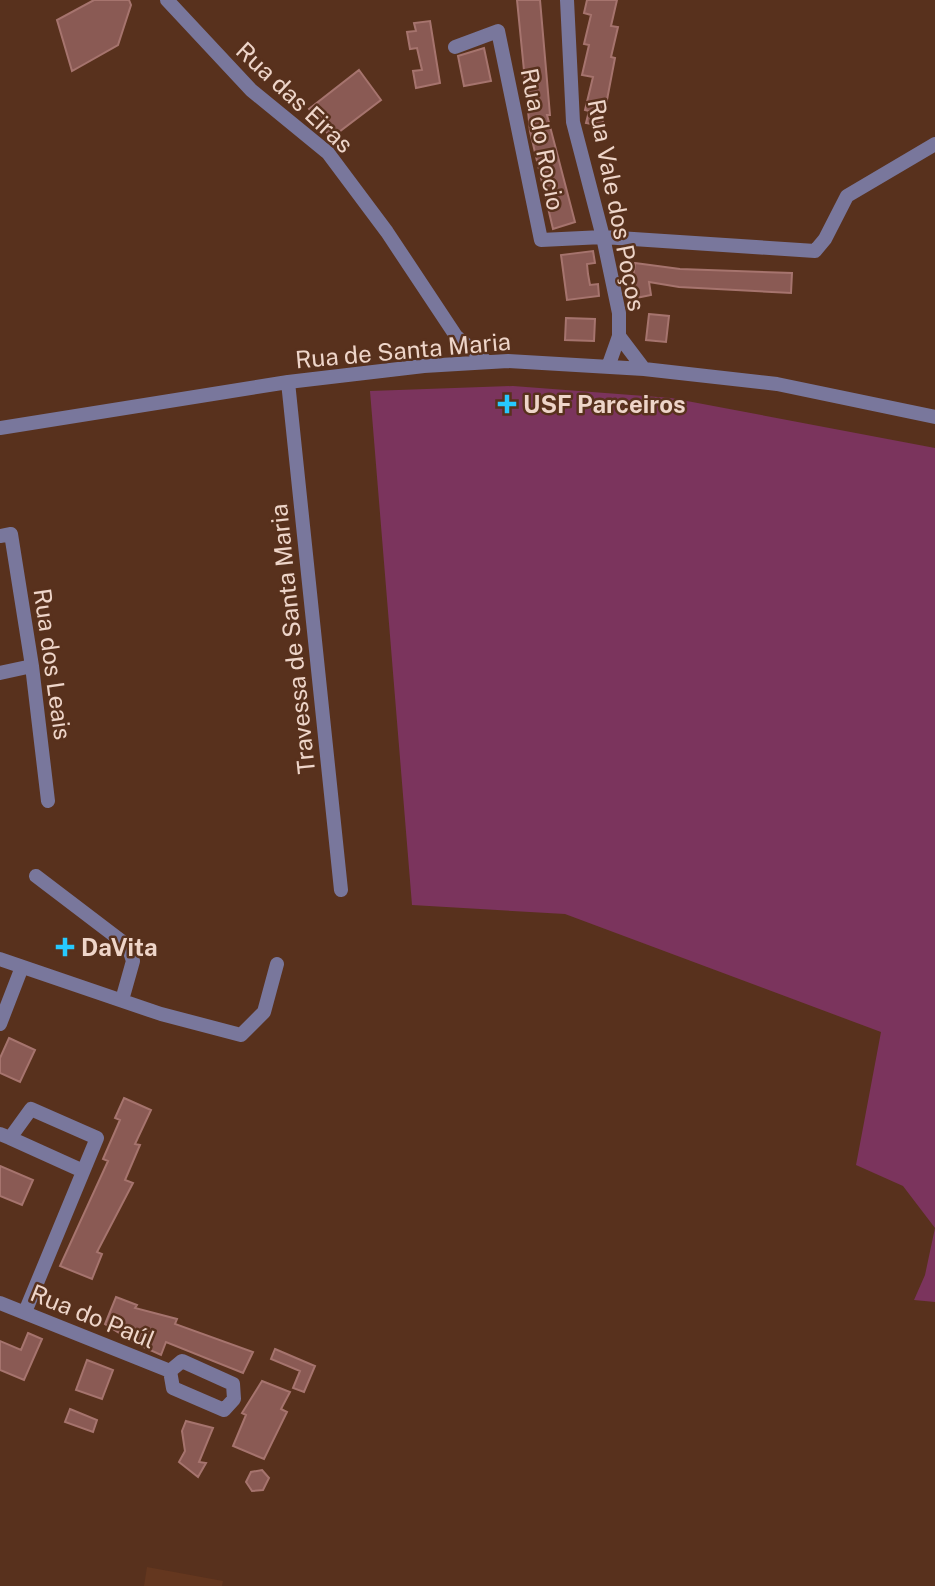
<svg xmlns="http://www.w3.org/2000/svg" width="935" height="1586" font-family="'Public Sans',sans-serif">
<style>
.built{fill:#64371f}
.green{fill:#7b345d}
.building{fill:#8a5a54;stroke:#a6746e;stroke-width:2}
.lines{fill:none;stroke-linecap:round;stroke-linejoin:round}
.minor{stroke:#79779c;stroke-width:14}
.poi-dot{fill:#26c9fe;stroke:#58311d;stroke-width:2.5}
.labels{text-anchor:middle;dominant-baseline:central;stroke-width:5;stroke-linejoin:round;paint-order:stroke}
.street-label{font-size:24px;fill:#eed5c9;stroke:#58311d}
.poi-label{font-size:24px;font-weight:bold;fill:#eed5c9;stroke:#58311d;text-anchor:start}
</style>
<rect width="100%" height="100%" fill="#58311d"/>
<path class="built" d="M147,1567l76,14 -1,5h-78z"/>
<path class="green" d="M513,386l158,12 264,50v780l-32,-42 -47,-21 25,-133 -316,-118 -153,-9 -42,-514z
M935,1228v74l-21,-2 11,-25z"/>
<path class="building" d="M94,0h35l2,5 -13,40 -46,26 -15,-51z
M517,0h23l10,115h-3l28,107 -22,7 -23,-98z
M587,0h30l-6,26 7,1 -7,30 4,1 -13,68 -16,-3 3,-12 -4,-1 8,-33 -11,-2 7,-30 -5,-1 7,-29 -7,-2z
M430,21l10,62 -24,5 -3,-17 9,-1 -5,-22 -7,1 -3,-17 9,-1 -2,-8z
M484,48l7,33 -27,5 -6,-30z
M359,70l22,30 -50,38 -22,-29z
M593,251l2,12 -8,1 1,10 2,11 8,-1 1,12 -32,4 -6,-45z
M635,263l45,6 112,4 -1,20 -112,-6 -30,-5 2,13 -15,3 -3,-19z
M649,314l20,2 -3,26 -20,-2z
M566,318l29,1 -1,22 -29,-1z
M9,1038l26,12 -15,32 -20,-9v-15z
M124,1098l27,12 -16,34 5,1 -15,35 8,3 -36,69 5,2 -10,25 -32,-13 48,-105 -5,-2 17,-39 -5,-2z
M0,1166l33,14 -11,25 -22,-9z
M116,1297l21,8 -2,3 42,11 -2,5 78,28 -10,21 -77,-31 -5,13 -24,-11 -32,-20z
M28,1333l14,6 -18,41 -24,-10v-29l21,9z
M275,1349l40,17 -11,26 -11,-4 7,-17 -29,-12z
M87,1360l26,10 -11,29 -26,-9z
M262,1381l28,11 -9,17 6,3 -23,47 -31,-13 13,-31 -4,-2z
M70,1409l27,11 -4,12 -28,-10z
M186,1421l27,7 -14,34 7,1 -8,14 -19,-15 6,-11 -3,-20z
M262,1470l7,8 -6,12 -11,1 -6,-9 5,-10z"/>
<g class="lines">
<path class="minor" d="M167,0l84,90 77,63 59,79 69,104 31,26
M567,0l6,122 30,115 16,76v23l-11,31
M455,47l43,-16 43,209 62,-3 212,14 10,-12 22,-43 88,-52
M619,336l25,33
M288,382l53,508
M0,428l288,-46 136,-16 84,-5 136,8 133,15 158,33
M0,536l11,-2 21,132 16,135
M0,673l32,-7
M36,876l92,70 5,15 -11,39
M0,959l161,55 80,21 23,-23 13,-48
M0,1024l22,-57
M0,1134l10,4 21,-29 66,29 -72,174
M10,1138l73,33
M0,1303l170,68
M182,1361l51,23 1,15 -10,11 -51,-22 -3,-17z"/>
</g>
<g class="poi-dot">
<path d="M503.5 393.5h7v7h7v7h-7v7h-7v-7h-7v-7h7z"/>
<path d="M61.5 936.5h7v7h7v7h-7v7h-7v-7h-7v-7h7z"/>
</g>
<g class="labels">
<g class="street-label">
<text transform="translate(295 97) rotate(43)">Rua das Eiras</text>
<text transform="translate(543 139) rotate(79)">Rua do Rocio</text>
<text transform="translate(617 205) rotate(79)">Rua Vale dos Poços</text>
<text transform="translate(403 350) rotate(-5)">Rua de Santa Maria</text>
<text transform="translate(292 639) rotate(-96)">Travessa de Santa Maria</text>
<text transform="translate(53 664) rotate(82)">Rua dos Leais</text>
<text transform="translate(93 1316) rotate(22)">Rua do Paúl</text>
</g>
<g class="poi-label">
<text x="523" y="404">USF Parceiros</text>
<text x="81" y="947">DaVita</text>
</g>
</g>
</svg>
